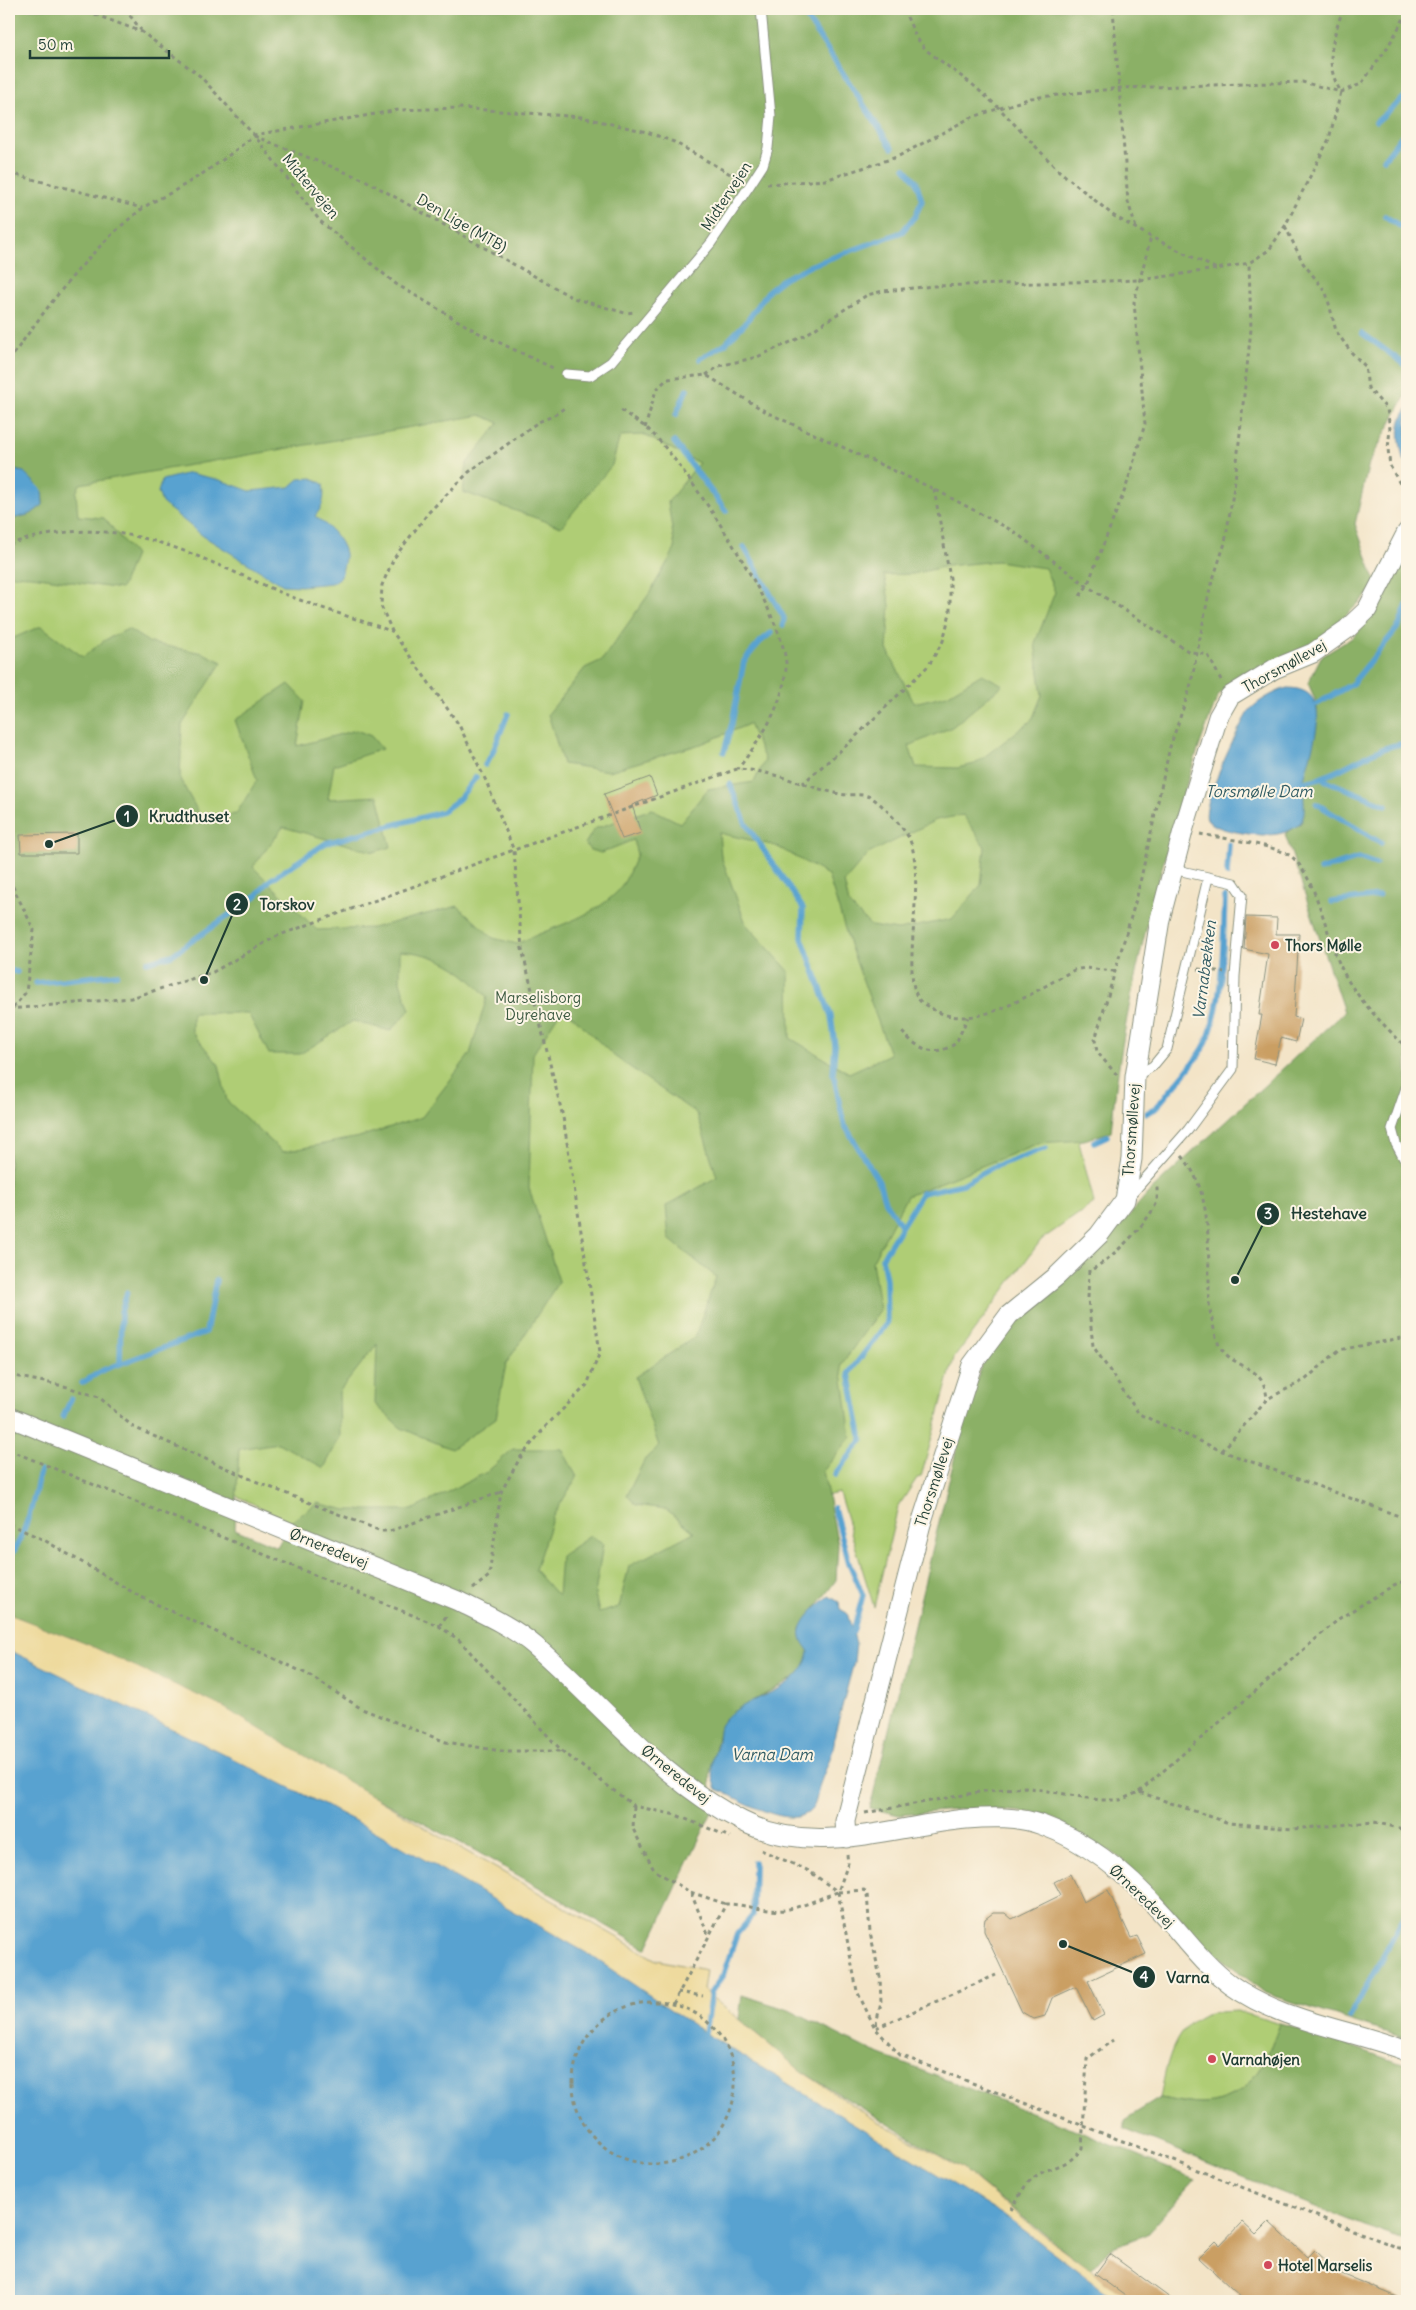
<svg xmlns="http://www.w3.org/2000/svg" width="1416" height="2310" font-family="Delius,sans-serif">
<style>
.green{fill:#afcd75;stroke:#678554}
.forest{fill:#8bb066;stroke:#55764d;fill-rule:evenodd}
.sand{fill:#eeda9e;stroke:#868c69}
.water{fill:#59a2d0;stroke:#3c7082}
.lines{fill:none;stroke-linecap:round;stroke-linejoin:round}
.stream{stroke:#59a2d0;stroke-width:5.5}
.building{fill:#ca9f63}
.service-casing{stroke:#89907e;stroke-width:11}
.minor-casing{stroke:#89907e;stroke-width:21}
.path{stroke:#89907e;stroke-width:3;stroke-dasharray:4 4;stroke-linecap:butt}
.service{stroke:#fff;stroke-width:9}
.minor{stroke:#fff;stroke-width:19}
.poi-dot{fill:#d1495b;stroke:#fcf5e5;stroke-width:2}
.labels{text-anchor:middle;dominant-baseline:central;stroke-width:4;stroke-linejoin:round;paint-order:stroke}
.street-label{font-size:15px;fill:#1f3d34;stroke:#fcf5e5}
.poi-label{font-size:15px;font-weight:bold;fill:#1f3d34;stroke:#fcf5e5;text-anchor:start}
.park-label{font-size:15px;fill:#3c5a41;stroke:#fcf5e5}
.water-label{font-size:16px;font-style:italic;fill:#305b63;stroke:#fcf5e5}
.leader{fill:none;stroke:#1f3d34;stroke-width:2}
.callout-dot{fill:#1f3d34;stroke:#fcf5e5;stroke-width:2}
.mark-label{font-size:15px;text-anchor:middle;font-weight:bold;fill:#fff}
.callout-label{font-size:16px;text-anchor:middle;font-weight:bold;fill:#1f3d34;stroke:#fcf5e5;stroke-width:4;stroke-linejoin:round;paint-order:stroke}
</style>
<rect width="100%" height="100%" fill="#fcf5e5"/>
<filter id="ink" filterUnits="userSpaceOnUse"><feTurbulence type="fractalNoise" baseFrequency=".02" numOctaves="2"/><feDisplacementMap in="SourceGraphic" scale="10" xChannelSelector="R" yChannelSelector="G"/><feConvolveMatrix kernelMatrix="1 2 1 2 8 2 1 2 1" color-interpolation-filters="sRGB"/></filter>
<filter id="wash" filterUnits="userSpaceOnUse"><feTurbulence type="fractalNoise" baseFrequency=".0096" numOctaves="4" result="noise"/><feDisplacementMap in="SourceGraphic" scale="20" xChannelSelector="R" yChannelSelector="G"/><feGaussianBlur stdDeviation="1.12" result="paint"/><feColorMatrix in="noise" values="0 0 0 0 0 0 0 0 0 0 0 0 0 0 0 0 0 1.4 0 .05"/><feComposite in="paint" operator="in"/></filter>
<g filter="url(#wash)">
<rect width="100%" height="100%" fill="#f3e4c7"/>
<path class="green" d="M1053,190l20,928 21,85 -53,37 -87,118 -33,119 -4,1 -19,29 -24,100 -35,-114 -24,5 -150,148 -362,-133 -12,9 -282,-135v-922z
M1237,2011l43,13c-14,38 -31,78 -78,80 -13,0 -29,-4 -42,-6 6,-30 11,-68 43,-83 9,-4 24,-3 34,-4z"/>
<path class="forest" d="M9,9h1398v384l-38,70 -14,61 22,61 -58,57 -100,52c-24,59 -42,119 -59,181 -23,85 -41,170 -49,257l-27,8 -45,3 -132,53 -35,66 8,48 -39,55 10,72 -28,34 15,74 -2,35 -35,48v9l8,15 -2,11 -9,12 -67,39 -11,13 -10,46 2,39 -65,137 -173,-99 -309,-164 -156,-73v-973l32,-14 42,31 22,-17 23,-11 22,14 53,10 19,9 -40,63 -2,54 22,40 34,-5 21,-34 -22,-60 54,-36 16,17 -8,45 59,-16 15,6 11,13 -48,16 -6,34 50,-3 13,51 -17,5 -91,-25 -30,40 64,63 55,-2 86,-22 35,32 24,6c33,-17 74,-25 101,-53 8,-9 14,-26 19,-37l-4,-14 -32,13 -11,-3 -5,-6 9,-15 58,-20 28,14 28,-34 46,-7 11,-22 -16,-36 -48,20 -92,27 -46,-7 -15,-50 37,-46 17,-8 47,-66 26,-45 -7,-47 31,-39 -55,-28 -24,1 -8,29 -51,62 -98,-35 4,-29 32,-40 -18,-8 -401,69 -4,9 2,23 26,2 31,37 -14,34 -89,-13 -23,-1v-55l22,-6 12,-10 -1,-14 -18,-18 -15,-3zM997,561l48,7 10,24 -20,51 7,52 -10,25 -57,44 -18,4 -41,-1 -7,-21 43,-19 51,-42 -21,-11 -35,21 -33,8 -27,-54 3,-44 -6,-30 29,-1 34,-8zM963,815l22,32 -4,38 -29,34 -54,11 -27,-4 -22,-22 -5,-22 24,-28 68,-34zM719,833l57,13 52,29 23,73 39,106 -41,19 -59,-35 -1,-67 -43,-47 -25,-68zM400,951c38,2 63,18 87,46l-17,57 -48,63 -63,20 -76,15 -56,-51 -8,-36 -27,-33v-19h56l21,41h31l53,-33 37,10 20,-21 -10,-28zM563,1007l51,49 83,58 20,63 -51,29 3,33 47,38 -21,60 -60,40 24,69 -14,13 -18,36 9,10 30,4 28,23 -65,34 -10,41 -20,6 -4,-19 8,-50 -13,-8 -29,20 -3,40 -23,-26 18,-54 24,-39 -15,-28h-49l-26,23 -75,38h-65l-30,-7 -26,19 -14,25 -42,-18 4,-80 39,-6 46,25 16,-31 -1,-45 38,-48 -2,60 26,24 50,21 45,-31 10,-54 53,-83 -30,-93 4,-134z
M1407,548v1491l-142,-46 -62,-50 -81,-84 -76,-45 -69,-6 -78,7 -29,-7 98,-406 20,-51 32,-37 84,-69 43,-51 197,-182 -59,-178 16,-11 2,-7v-34l14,-59v-19l-9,-21 13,-26 31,-19 17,-19z
M742,1995l47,15 84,42 189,72 133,56 -48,54 -37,14 -20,22 -129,-102 -160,-97 -62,-52z
M1280,2024l40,11 87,31v175l-46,-16 -237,-96v-9l36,-22c13,2 29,6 42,6 47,-2 64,-42 78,-80z"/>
<path class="sand" d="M9,1614l78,30 136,63 218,130 216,123 49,10 -3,20 98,81 76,50 84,47 77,63 95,70h-77l-1047,-618z"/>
<path class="water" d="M1407,409v53l-4,-2c-3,-18 -8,-35 4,-51z
M9,469l15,3 18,18 1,15 -12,9 -22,6z
M189,473l31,7 30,11 40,-4 9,-8 13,-1 11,6c2,12 1,22 -8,32 12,9 26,21 30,37 1,7 -3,17 -4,24l-9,6 -31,3 -18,-1 -80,-49 -41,-33 -4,-11 4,-12z
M1287,688c52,0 23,62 17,92 -3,12 5,35 -5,44 -13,12 -32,12 -50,10 -12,-2 -34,-4 -42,-15 -7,-11 33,-96 42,-108 7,-9 27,-20 38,-23z
M829,1596l10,6 1,7 7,4 9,30 -2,19 -19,71c0,18 -9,34 -15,51 -3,7 -3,19 -8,25 -19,24 -74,-11 -95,-20 -7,-18 -7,-25 0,-44 2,-6 1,-13 3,-19 15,-30 80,-29 89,-74 -2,-4 -7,-9 -8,-14 -4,-16 17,-32 28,-42z
M9,1650l213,103 149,76 219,126 115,78 299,182 114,86h-1109z"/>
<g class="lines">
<path class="stream" d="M801,9l91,139
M1376,122l31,-27
M1384,159l23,-30
M1385,216l22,15
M1362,333l45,33
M700,359l26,-16 21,-22 22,-31 14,-11 29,-14 90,-33 13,-16 7,-15 -6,-20 -11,-13
M676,415l11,-26
M674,442l52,69
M744,547l40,71 -1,7
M1317,704l35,-20 47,-58 8,-21
M724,752l8,-29 12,-62 16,-19 11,-9
M485,765l7,-11 16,-40
M1322,779l64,26
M1303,782c39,-6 63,-34 104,-39
M730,784l16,40 57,84 -1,30 29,78 4,30 -2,27 11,51 35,58 6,20 16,23
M1317,804l64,39
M1320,870l39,-12 17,6
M1227,874l2,-30
M1332,902l47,-6
M147,962l25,-7 84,-59 14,-16 56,-37 116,-31 17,-13 17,-22
M9,970l8,2
M36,983l81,-9
M1147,1113l8,-4c13,-17 42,-47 50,-64 19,-38 18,-105 20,-148
M1094,1142l13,-6
M120,1364l1,-52 6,-20
M82,1383l21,-13 103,-38 10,-52
M63,1417l8,-18
M835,1475l27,-35 -13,-67 38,-50 -1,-44 -4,-21 40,-65 41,-9 30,-17 53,-19
M834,1508l15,55 14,32 -10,37
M9,1559c18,-27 24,-57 31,-88
M1350,2017l57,-106
M705,2033l6,-41 12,-17 14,-41 16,-19 1,-53"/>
</g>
<g id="blocks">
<path class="building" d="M650,777l7,18 -25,10 9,28 -19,6 -18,-45z
M77,834v19h-56l-1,-18z
M1246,917l31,1 -1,16h23l-5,83 7,2 -5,23 -15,-4 -6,26 -21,-5 8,-44h-3l9,-61 -24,-5z
M1070,1874l13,28 25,-12 23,48 6,-2 9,18 -58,27 16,34 -11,6 -17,-34 -24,11 -7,18 -11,3 -12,-7 -38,-81v-6l1,-6 8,-6h12l7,6 49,-24 -7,-13z
M1242,2222l14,13 13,-13 38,35 7,-7 23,22 70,29h-162l-46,-43 17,-17 4,4z
M1110,2254l64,47h-42l-37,-27z"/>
</g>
</g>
<g filter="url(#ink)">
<use href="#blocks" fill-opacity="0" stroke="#89907e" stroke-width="1"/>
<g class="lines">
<defs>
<path id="service" d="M566,374l24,2 21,-14 100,-119 39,-58 13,-20 5,-17 3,-32 -10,-107
M1136,1076l17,-10 14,-17 41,-171
M1404,1159l-8,-15 -4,-15 15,-44
M1129,1197l59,-67 45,-61 2,-93 7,-81 -8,-12 -61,-14"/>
<path id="minor" d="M9,1417l449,184c26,13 55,26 77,45 68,58 125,134 207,175 71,37 150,5 224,-2 25,-2 52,-3 76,6 47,17 87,51 120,88 22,24 42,52 69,72 52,37 118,44 176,66
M846,1838l-1,-17 76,-297 51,-159 37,-50 48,-39 42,-41 26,-35 7,-41 3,-82 25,-158 23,-88 35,-114 12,-21 44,-27 39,-16 34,-24 20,-19 40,-78"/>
</defs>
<use href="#service" class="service-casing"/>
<use href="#minor" class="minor-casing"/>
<path class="path" d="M80,9l62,23 58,44 54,59 66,86 76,63 81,48 78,37
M125,9l16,21
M906,9l1,8 9,20 10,13 47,35 26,23 59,62 56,46 37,21 66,32 32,-6 20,-13 16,-24 44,-87 12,-47c-18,-29 -8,-53 2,-83
M1113,9l15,193 8,26
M254,136l111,44 208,118 52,15 11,-1
M9,173l133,35
M767,184l58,-4 72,-23 73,-39 61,-20 90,-10 181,-6 39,10 20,-8 25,-34 21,-37
M1285,226l18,37 23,29 10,39 15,21 14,14 3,22 19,21 3,20 -2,20 2,17 17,30
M9,361c35,-51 83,-115 133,-152 11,-9 25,-13 37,-21 26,-15 52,-33 75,-53l145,-25 60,-2 122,9 66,15 27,10 65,37
M706,375l13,-9 38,-9 45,-20 65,-42 16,-4 51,-5 206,-6 77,-11
M621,410c10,8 24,15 33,25 35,36 135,185 132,233 -3,39 -25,70 -48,101
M645,428l11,-38 11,-11 39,-4 62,38 166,76 79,42 74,55 101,65 20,4 13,25
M9,544c107,-33 169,4 264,45 38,17 79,28 118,42
M1080,596l7,-10 39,-99 19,-63 -11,-122 17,-65
M802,784l46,-40 81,-79 14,-24 7,-28v-35l-16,-89
M1200,834c21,4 77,11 92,23 24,20 35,80 48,108 14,32 43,59 67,83
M9,879l25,51 -8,62 -13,16
M1198,969l26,3
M9,1009l122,-11 82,-26 64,-36 460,-167c36,1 68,18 103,25 9,2 22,-1 30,3 11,5 33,30 39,41 19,42 -11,141 12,164 3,3 9,5 13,8 44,24 101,-20 140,-40l11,-2 29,3
M902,1032c16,17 33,26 54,11l12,-26
M1117,1075l-20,-23 -2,-12 42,-144 33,-149 20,-59 20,-100 15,-45 10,-63 16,-151 -2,-66
M1182,1156c29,34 26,83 27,125 0,11 -1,24 2,34 2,9 4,21 8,30 14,26 45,17 48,54
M1093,1269c21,-13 50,-41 62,-63 3,-4 2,-13 2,-19
M1089,1270l-1,29 5,47 46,68 83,37 185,68
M9,1375l55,11 35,11 34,30 129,57 119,47h9l111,-39
M9,1450l430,176 20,14 103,111 72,55 42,9 54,22
M1222,1451l45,-52 38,-19 34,-30 68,-13
M9,1524l35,16 97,57 166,77 55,35 84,33 55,9h60
M473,1589l16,-13 12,-84 19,-34 26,-32 41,-41 13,-33 -37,-235 -41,-168 -8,-98 -28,-70 -27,-56 -67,-94 -11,-25 1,-21 12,-27 35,-46 40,-40 69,-50 15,-6 14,-10
M439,1626l8,-11
M1139,1792l201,-174 54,-33 13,-5
M634,1806l-1,23 21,41 36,22 36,12
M865,1813l120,-22 40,-4 74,13h21l19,-8 90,31 63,6 82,-7 25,6 8,5
M761,1850l48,21 29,21 19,99 18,37 25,27 507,196
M838,1892l26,-2 3,4 3,38 10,45 1,26 -6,25
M691,1893l18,44
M678,1992l25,4
M573 2083a81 81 0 1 1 162 0a81 81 0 1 1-162 0Z
M673,2004l53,-100c21,0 43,10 63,5 16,-3 33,-12 49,-17l10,-29 -1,-8
M876,2028l120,-53
M1011,2210c6,-10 13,-25 22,-32 17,-13 34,-9 49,-30l5,-89 26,-19"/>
<use href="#service" class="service"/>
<use href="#minor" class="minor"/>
</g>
</g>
<g class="poi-dot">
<circle cx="1275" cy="945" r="5"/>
<circle cx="1212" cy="2059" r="5"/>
<circle cx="1268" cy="2265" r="5"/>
</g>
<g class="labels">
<g class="street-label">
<text transform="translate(311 186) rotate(50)">Midtervejen</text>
<text transform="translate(726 196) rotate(-57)">Midtervejen</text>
<text transform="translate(462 223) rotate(30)">Den Lige (MTB)</text>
<text transform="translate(1284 666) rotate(-29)">Thorsmøllevej</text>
<text transform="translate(1131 1130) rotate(-86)">Thorsmøllevej</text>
<text transform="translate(934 1482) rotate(-72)">Thorsmøllevej</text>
<text transform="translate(329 1548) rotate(22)">Ørneredevej</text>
<text transform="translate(676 1774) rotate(39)">Ørneredevej</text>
<text transform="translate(1142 1896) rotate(44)">Ørneredevej</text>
</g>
<g class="poi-label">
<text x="1285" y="945">Thors Mølle</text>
<text x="1222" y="2059">Varnahøjen</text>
<text x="1278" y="2265">Hotel Marselis</text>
</g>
<g class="park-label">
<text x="538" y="997">Marselisborg<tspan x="538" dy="17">Dyrehave</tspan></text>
</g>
<g class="water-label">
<text x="1259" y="791">Torsmølle Dam</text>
<text transform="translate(1204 970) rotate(-83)">Varnabækken</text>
<text x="772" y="1754">Varna Dam</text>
</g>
</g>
<path class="leader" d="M49 844L127 816M204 980L237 904M1235 1280L1268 1214M1063 1944L1144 1977"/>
<g class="callout-dot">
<circle cx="49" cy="844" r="5"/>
<circle cx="204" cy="980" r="5"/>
<circle cx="1235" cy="1280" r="5"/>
<circle cx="1063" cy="1944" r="5"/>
<circle cx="127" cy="816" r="12"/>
<circle cx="237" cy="904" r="12"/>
<circle cx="1268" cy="1214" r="12"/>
<circle cx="1144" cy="1977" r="12"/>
</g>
<g class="mark-label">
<text x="127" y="822">1</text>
<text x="237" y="910">2</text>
<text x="1268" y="1219">3</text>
<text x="1144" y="1982">4</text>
</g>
<g class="callout-label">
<text x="189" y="822">Krudthuset</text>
<text x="287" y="910">Torskov</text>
<text x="1329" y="1219">Hestehave</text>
<text x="1188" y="1983">Varna</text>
</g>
<rect width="1416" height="2310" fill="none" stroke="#fcf5e5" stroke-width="30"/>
<path d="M30 50v8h139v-8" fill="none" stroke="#1f3d34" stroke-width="2.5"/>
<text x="38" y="50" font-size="15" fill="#1f3d34" stroke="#fcf5e5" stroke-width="4" paint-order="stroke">50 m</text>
</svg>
